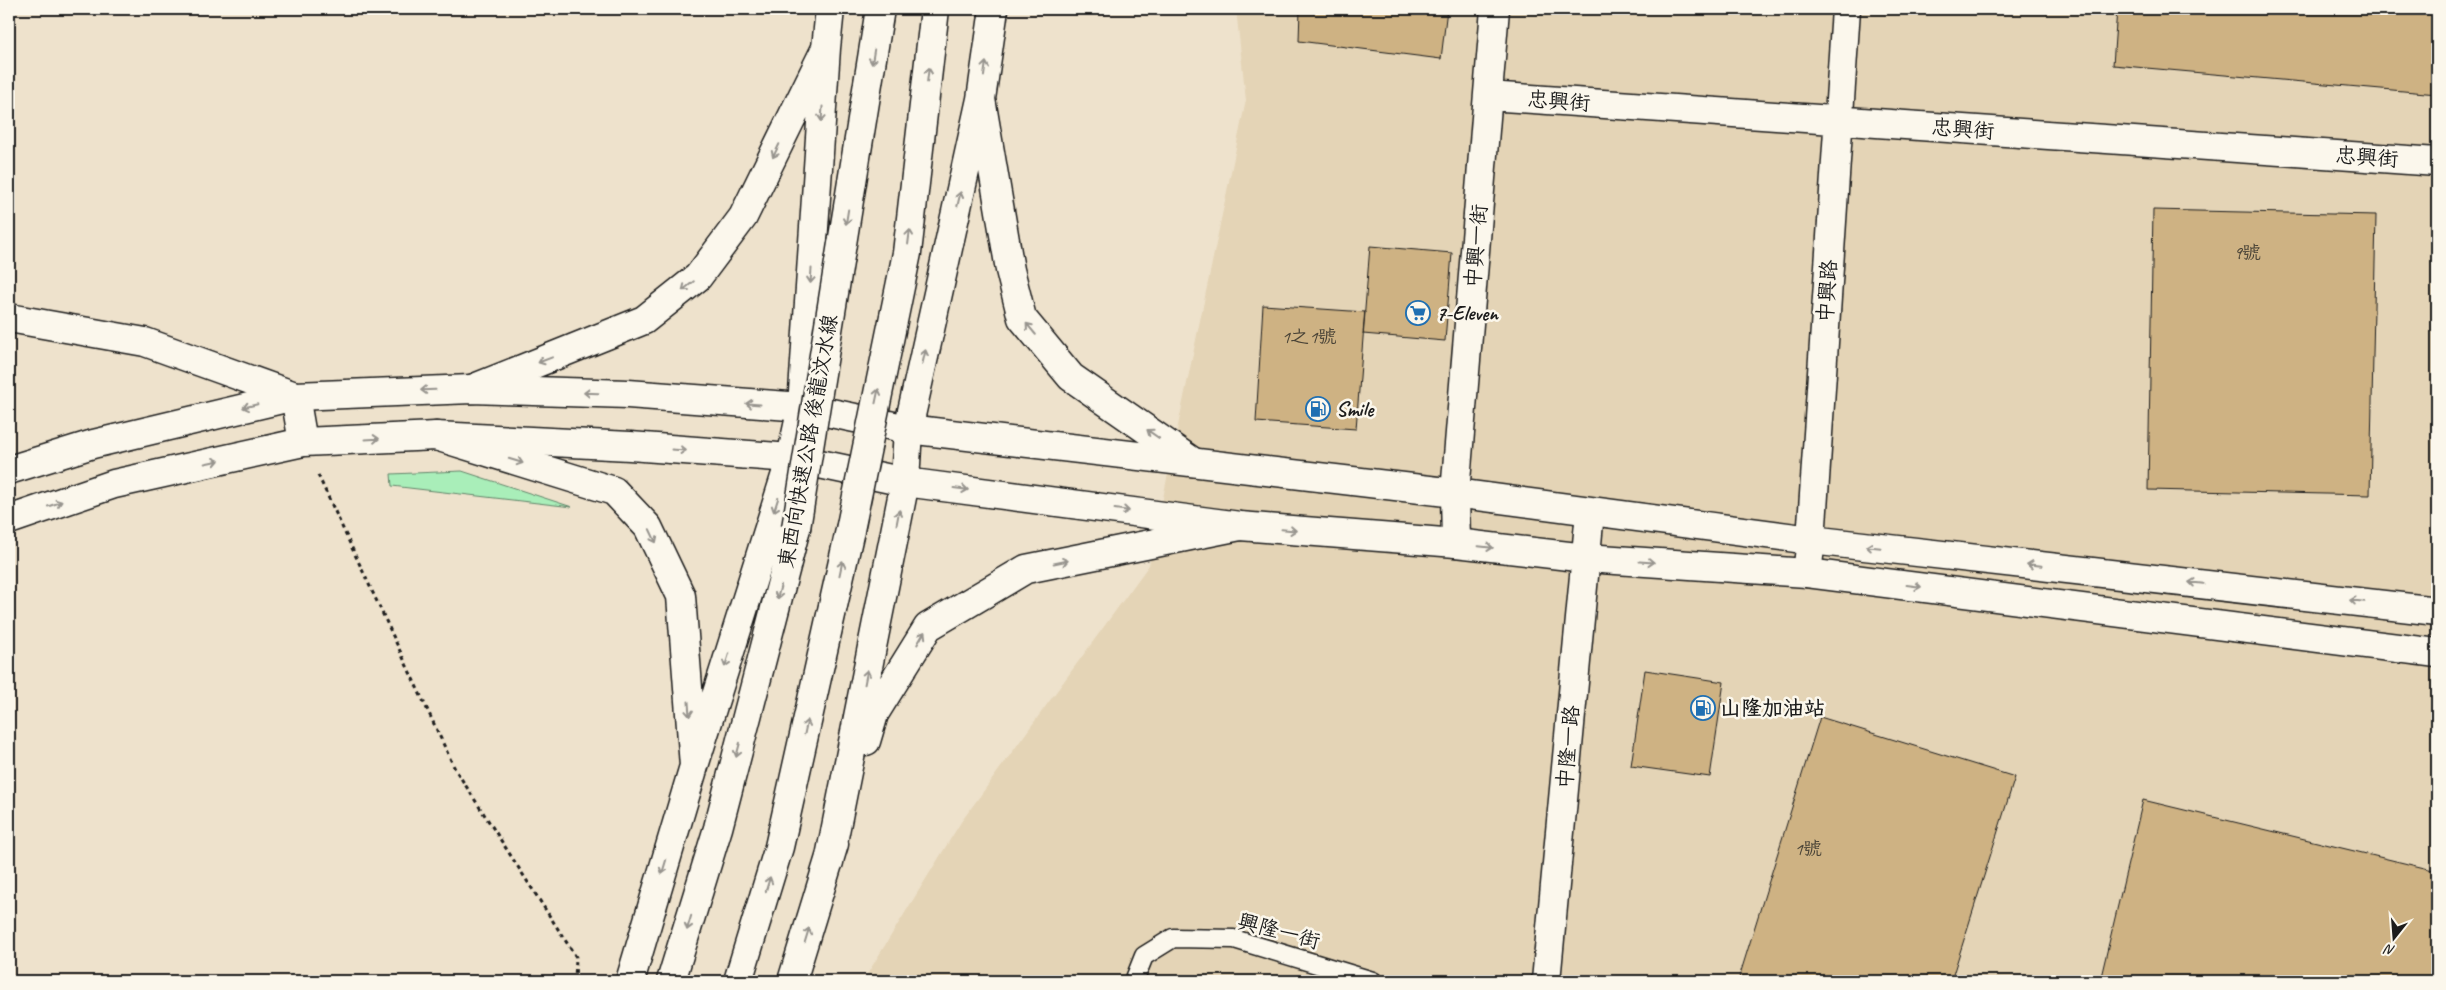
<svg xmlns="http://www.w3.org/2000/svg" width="2446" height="990" font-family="Caveat,'LXGW WenKai TC',sans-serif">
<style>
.built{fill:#e4d4b6}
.green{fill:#a9eeb9;stroke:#62856a}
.building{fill:#ceb283;stroke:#1c1c1c}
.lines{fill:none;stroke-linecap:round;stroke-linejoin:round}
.service-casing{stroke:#1c1c1c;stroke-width:21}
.minor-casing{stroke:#1c1c1c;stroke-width:31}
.tertiary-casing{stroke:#1c1c1c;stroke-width:31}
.secondary-casing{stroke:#1c1c1c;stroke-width:31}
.trunk-casing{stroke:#1c1c1c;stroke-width:31}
.path{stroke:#1c1c1c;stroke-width:3;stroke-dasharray:4 4;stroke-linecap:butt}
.service{stroke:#fbf7ec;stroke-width:18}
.minor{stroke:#fbf7ec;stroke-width:28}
.tertiary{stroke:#fbf7ec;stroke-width:28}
.secondary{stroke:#fbf7ec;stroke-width:28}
.trunk{stroke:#fbf7ec;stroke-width:28}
.trunk-bridge-casing{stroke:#1c1c1c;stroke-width:31;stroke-linecap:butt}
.trunk-bridge{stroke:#fbf7ec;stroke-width:28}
.oneway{stroke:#97948e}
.labels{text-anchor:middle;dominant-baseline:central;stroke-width:5;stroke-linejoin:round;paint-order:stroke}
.number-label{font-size:19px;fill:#484236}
.street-label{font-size:21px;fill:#1c1c1c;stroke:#fbf7ec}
.poi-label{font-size:21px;font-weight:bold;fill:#1c1c1c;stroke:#fbf7ec;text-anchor:start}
</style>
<rect width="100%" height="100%" fill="#eee2cc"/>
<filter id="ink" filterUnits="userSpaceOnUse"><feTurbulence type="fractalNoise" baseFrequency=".02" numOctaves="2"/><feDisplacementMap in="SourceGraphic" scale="10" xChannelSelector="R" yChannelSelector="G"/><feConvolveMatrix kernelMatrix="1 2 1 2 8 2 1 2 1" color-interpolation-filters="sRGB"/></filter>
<g filter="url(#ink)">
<path class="built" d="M1236,9h1201v972h-1574l98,-159 188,-257 97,-465z"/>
<path class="green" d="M462,471l110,36 -180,-21 -1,-12z"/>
<path class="building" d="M1300,9h147l-6,50 -142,-18z
M2117,9h320v85l-324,-29z
M2153,210l223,5 -6,280 -222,-5z
M1370,246l82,7 -7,88 -82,-7z
M1263,305l102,7 -9,117 -100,-7z
M1645,670l79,12 -14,95 -79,-11z
M1820,717l195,60 -64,204h-213z
M2143,800l294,71v110h-337z"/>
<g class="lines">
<defs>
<path id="service" d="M1134,981l10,-25 29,-18 61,1 139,42"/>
<path id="minor" d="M1488,96l949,66
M1456,543l-1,-50 40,-484
M1807,573l4,-33 35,-531
M1546,981l44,-469"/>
<path id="tertiary" d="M9,318l136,24 150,54 8,46"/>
<path id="secondary" d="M9,470l84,-26 202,-48 177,-7 156,5 174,13 106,22 547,64 356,47 626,71
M9,520l105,-36 189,-42 133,-6 194,10 161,12 114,24 335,44 216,17 130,15 221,15 630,80"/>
<path id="trunk" d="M994,9l-13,90 29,171 12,48 49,59 122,85
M472,389l172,-69 54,-43 45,-60 83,-169 4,-39
M436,436l178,55 34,36 33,69 13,170 -64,215
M866,741l8,-27 54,-87 98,-58 214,-43
M694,766l97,-308 11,-51 24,-359
M829,862l76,-380 3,-53 73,-330
M671,981l47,-153 78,-300
M738,981l41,-134 71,-317
M792,981l42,-137"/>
</defs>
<use href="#service" class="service-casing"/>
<use href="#minor" class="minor-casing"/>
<use href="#tertiary" class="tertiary-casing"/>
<use href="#secondary" class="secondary-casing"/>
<use href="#trunk" class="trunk-casing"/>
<path class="path" d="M318,475l137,294 121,188 -1,24"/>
<use href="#service" class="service"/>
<use href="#minor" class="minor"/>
<use href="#tertiary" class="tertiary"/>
<use href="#secondary" class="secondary"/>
<use href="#trunk" class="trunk"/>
<defs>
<path id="trunk-bridge" d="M796,528l84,-519
M850,530l57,-277 28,-244"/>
</defs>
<use href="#trunk-bridge" class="trunk-bridge-casing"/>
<use href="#trunk-bridge" class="trunk-bridge"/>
</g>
<defs><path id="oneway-shaft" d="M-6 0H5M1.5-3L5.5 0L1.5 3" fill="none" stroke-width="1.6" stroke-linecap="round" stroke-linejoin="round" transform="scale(1.25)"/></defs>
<g class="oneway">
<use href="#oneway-shaft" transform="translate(873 57) rotate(99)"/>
<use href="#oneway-shaft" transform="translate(985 69) rotate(-82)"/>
<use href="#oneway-shaft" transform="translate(928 75) rotate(-83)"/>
<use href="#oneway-shaft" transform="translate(822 114) rotate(94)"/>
<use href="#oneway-shaft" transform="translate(776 151) rotate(116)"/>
<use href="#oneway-shaft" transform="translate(959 199) rotate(-77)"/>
<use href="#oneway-shaft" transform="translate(847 217) rotate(99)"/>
<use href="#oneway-shaft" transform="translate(909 237) rotate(-83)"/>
<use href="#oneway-shaft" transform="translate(811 276) rotate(94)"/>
<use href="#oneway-shaft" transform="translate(688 286) rotate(141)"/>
<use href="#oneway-shaft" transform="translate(1031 329) rotate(-130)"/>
<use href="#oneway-shaft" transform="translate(924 357) rotate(-77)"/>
<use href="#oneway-shaft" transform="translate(545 360) rotate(159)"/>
<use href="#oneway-shaft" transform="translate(428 390) rotate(178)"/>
<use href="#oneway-shaft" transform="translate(591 393) rotate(-178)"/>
<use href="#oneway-shaft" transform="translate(877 396) rotate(-78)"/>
<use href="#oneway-shaft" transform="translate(753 404) rotate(-176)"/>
<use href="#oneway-shaft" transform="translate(250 406) rotate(167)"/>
<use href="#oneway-shaft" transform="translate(1153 434) rotate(-145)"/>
<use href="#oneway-shaft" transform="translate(372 439) rotate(-3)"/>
<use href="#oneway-shaft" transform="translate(679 450) rotate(4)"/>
<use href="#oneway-shaft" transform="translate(516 461) rotate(17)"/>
<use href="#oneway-shaft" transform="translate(212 462) rotate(-12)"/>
<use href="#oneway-shaft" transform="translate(961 489) rotate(7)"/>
<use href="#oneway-shaft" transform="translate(55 504) rotate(-19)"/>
<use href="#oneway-shaft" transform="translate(776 505) rotate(108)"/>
<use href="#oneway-shaft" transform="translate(1122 510) rotate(7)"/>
<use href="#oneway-shaft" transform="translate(898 517) rotate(-79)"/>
<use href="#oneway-shaft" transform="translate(1289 530) rotate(5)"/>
<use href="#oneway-shaft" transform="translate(653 536) rotate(65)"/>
<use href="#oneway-shaft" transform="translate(1486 547) rotate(6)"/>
<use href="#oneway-shaft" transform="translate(1873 547) rotate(-174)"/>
<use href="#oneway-shaft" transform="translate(1061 562) rotate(-12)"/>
<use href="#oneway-shaft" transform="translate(1647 562) rotate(4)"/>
<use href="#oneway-shaft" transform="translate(2034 565) rotate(-174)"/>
<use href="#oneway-shaft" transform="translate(841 568) rotate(-78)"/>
<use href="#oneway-shaft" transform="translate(2196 583) rotate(-174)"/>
<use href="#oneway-shaft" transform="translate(1914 586) rotate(7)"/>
<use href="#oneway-shaft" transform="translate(779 592) rotate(105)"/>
<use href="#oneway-shaft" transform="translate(2357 601) rotate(-174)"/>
<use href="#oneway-shaft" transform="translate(921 638) rotate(-60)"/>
<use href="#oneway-shaft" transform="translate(727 660) rotate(108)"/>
<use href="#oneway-shaft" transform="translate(866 677) rotate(-79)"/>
<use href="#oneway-shaft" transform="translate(689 709) rotate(86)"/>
<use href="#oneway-shaft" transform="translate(806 727) rotate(-78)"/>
<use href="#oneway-shaft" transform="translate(738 750) rotate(105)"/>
<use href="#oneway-shaft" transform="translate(664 867) rotate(107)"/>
<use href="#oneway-shaft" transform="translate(768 884) rotate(-73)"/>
<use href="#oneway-shaft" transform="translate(689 923) rotate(107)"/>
<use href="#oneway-shaft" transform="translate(807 935) rotate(-73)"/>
</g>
</g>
<defs>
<symbol id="supermarket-ring" viewBox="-11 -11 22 22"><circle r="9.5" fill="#fbf7ec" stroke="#1f6fb2" stroke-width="1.5"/><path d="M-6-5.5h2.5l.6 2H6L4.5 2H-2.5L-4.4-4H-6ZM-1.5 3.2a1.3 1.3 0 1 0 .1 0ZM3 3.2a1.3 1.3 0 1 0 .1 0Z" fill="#1f6fb2"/></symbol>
<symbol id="fuel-ring" viewBox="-11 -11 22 22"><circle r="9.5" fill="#fbf7ec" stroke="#1f6fb2" stroke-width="1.5"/><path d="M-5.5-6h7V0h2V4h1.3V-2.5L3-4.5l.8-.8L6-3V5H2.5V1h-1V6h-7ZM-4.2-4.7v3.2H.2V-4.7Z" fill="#1f6fb2"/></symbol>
</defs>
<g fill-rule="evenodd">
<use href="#supermarket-ring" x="1404" y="299" width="28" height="28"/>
<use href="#fuel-ring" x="1304" y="395" width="28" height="28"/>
<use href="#fuel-ring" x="1689" y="694" width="28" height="28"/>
</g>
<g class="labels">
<g class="number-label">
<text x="2247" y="253">9號</text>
<text x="1309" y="337">1之1號</text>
<text x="1808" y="849">1號</text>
</g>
<g class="street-label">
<text transform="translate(1559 101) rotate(4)">忠興街</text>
<text transform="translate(1963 129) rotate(4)">忠興街</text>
<text transform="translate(2367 157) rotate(4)">忠興街</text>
<text transform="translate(1476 246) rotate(-85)">中興一街</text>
<text transform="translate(1827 291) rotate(-86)">中興路</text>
<text transform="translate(808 441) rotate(-80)">東西向快速公路 後龍汶水線</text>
<text transform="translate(1568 747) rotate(-85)">中隆一路</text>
<text transform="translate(1279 931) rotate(15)">興隆一街</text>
</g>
<g class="poi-label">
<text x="1436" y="313">7-Eleven</text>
<text x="1336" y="409">Smile</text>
<text x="1720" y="708">山隆加油站</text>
</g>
</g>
<rect width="2446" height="990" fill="none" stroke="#fbf7ec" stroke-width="30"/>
<rect x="15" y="15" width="2416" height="960" fill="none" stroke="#1c1c1c" stroke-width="2" filter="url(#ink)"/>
<g transform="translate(2394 938) rotate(197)" stroke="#fbf7ec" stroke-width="4" paint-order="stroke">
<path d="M0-4L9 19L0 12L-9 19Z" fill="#1c1c1c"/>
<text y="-8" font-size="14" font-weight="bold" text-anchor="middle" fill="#1c1c1c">N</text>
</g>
</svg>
